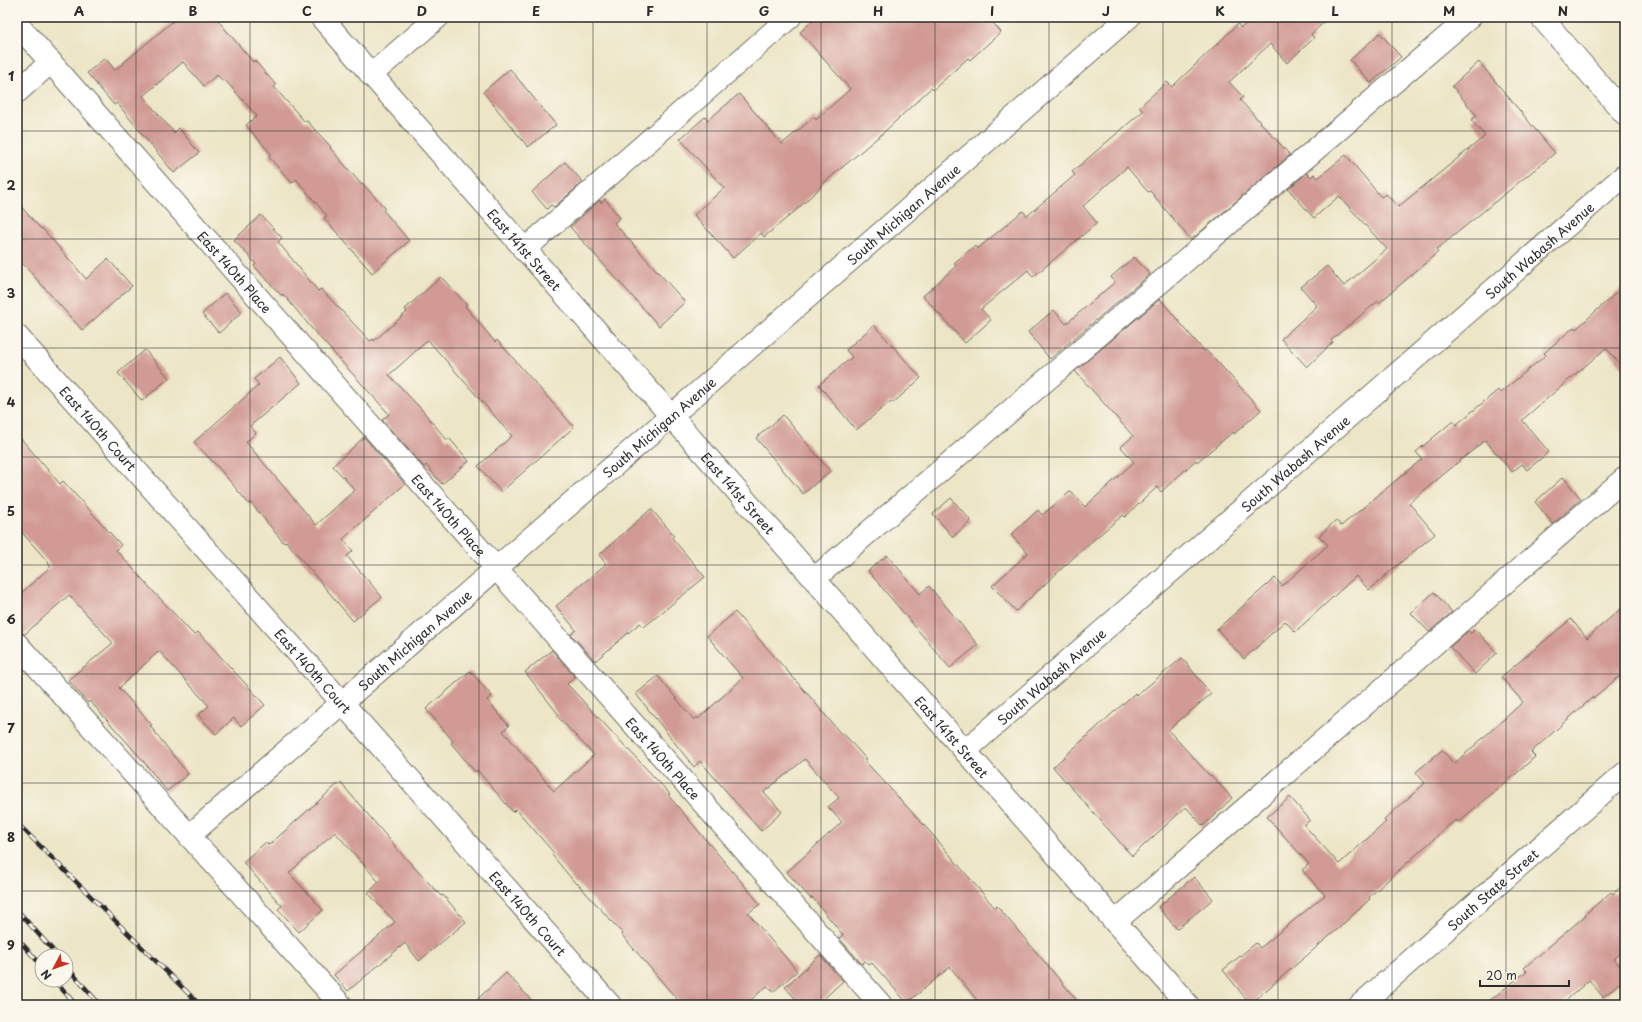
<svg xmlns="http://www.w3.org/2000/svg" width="1642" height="1022" font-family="'Playpen Sans',sans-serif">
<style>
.building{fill:#d19a94}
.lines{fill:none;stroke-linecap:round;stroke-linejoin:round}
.minor-casing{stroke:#6f6c61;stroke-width:24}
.minor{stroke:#fff;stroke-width:22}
.rail-casing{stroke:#2b2b2b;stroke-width:4.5}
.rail{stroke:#fbf7ec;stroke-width:3;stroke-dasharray:9;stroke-linecap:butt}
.grid{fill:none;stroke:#2b2b2b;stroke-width:1;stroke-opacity:0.55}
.labels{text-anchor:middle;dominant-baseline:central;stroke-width:3;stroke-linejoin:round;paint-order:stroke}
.street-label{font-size:13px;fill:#2b2b2b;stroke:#fbf7ec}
.neatline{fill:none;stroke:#2b2b2b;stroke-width:1.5}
.grid-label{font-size:13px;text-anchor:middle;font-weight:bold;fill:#2b2b2b}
</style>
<rect width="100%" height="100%" fill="#fbf7ec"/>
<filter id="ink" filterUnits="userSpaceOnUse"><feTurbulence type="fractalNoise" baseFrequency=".025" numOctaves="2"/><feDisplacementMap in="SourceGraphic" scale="8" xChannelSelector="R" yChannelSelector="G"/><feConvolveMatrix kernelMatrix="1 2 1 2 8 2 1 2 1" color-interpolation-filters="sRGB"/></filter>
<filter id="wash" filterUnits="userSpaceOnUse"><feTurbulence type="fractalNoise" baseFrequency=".012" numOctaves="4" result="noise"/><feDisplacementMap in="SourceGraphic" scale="16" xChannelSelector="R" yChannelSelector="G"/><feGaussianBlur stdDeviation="0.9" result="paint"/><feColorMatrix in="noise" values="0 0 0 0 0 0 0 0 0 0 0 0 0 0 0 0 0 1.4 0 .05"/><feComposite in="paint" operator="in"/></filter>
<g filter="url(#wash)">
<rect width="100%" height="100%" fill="#ece5c6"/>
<g id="blocks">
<path class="building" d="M178,17h37l38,45 1,-2 22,25 -2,2 31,35 2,-1 24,26 -1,1 31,36 1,-1 23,25 -2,2 26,31 -37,32 -48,-55 3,-2 -31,-37 -4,4 -24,-27 3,-2 -25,-29 11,-9 -33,-37 -2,1 -5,-5 -13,11 -21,-24 -40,34 31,37 5,-5 20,25 -25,20 -57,-70 -3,2 -27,-32 18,-15 10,12z
M817,17h171l13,15 -31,28 -2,-2 -35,32 -2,-2 -48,45 -63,53 1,1 -27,25 -30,25 -3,-4 -28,25 -39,-43 30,-27 -44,-49 25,-22 3,3 31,-26 43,50 32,-27 2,3 34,-31 -50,-57z
M1253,17h77l-19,17 3,4 -27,25 -17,-19 -41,38 14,15 -3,3 50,55 -99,85 -41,-49 -2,1 -21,-25 -44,39 14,17 -64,54 -5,-7 -47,39 10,11 -26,23 -42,-47 33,-30 -2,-3 21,-17 2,3 46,-38 4,5 48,-41 -3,-3 71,-61 -4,-4 28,-25 5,5 66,-63 3,4z
M1380,33l21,24 -30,26 -21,-23z
M1479,62l76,91 -119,97 2,2 -59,51 -1,-2 -47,39 2,2 -26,25 -26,-28 36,-33 -16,-19 26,-21 17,20 43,-37 -48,-53 -25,22 -26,-29 19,-16 4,4 3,-3 4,4 28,-23 35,42 5,-3 12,13 87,-71 -14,-16 6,-4 -25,-30z
M510,69l46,56 -28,22 -45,-55z
M565,162l18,20 -29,25 -3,-2 -4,4 -15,-17z
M605,199l15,19 -6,5 71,79 -26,24 -89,-99 30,-27 1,3z
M17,202l24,27 1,-1 44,51 22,-20 24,27 -50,44 -65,-73z
M261,215l21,23 -4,4 40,49 3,-2 49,52 3,-2 1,2 33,-29 -2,-3 36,-32 26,28 -2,1 30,36 2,-2 77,87 -73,65 -23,-26 34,-30 -84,-96 -39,35 33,35 25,30 2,-2 20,23 -27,23 -16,-19 -2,2 -42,-47 7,-6 -76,-84 -30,-36 -1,2 -28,-30 2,-2 -22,-24z
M1134,257l16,17 -100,85 -22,-27 26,-22 12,14 49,-42 -4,-5z
M1625,285v85l-19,-22 -84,72 27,32 -22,18 -5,-6 -10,8 -27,-32 -76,63 26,31 -41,34 -25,22 -13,-14 -61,56 -10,-11 -41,38 -27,-30 58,-51 7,8 46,-41 -9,-9 17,-16 5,6 81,-67 -6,-7 37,-31 3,4 42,-35 2,3 46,-38 -2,-2 30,-26 2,2z
M225,293l17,19 -23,21 -17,-19z
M1160,299l44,52 1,-1 10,9 46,51 -27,24 -1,-2 -36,30 -1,-2 -35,32 -4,-5 -32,30 -2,-2 -38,32 -69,64 -24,-25 36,-33 -17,-18 27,-25 4,5 29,-24 14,16 49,-45 -13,-15 12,-11 -58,-65z
M874,325l47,53 -28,25 -2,-2 -35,29 -37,-45 33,-28 -6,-7z
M145,350l24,28 -27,23 -24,-28z
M280,357l21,26 -51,43 6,7 -10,9 70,83 39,-35 -22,-24 31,-29 41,47 -62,55 10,12 -6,5 35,41 -29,24 -67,-80 -2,2 -33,-40 -2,1 -31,-37 -24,-25 65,-57 -5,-6z
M783,415l47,56 -27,23 -47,-56z
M17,434l43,50 3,-3 58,64 -5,5 36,40 42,45 4,-3 67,73 -24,21 -7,-8 -18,16 -18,-19 11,-9 -50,-55 -40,37 33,37 -2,1 38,48 -21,17 -27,-34 -50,-56 -2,2 -20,-23 45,-37 -44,-48 -44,39 -8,-2v-35l34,-31 -3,-2 1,-1 -32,-36z
M1563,477l18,22 -28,25 -18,-22z
M951,498l20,23 -18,16 -20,-23z
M651,509l23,26 -2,3 33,39 -61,50 -4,-4 -45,38 -24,-27 5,-4 -20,-24 50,-42 -7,-9z
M887,555l33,39 9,-8 49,59 -28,23 -82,-97z
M1434,592l18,20 -23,20 -18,-19z
M1625,605v67l-32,26v-1l-62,55 4,5 -24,21 -53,44 -3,-2 -86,77 1,2 -31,29 -89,76 -27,-34 33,-27 4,5 65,-53 -23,-25 7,-6 -42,-47 23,-20 20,23 -6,5 35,39 47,-42 -2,-2 41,-37 -9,-11 26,-22 12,14 69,-62 -22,-25 70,-58 16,19z
M735,612l77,87 29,35 2,-1 23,26 -2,1 68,74 63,74 2,-2 84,99h-100l-31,-38 -43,36 -35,-40 -3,2 -4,-4 -3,3 -23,-26 4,-3 -31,-38 -1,2 -24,-27 55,-50 -14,-15 11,-9 -34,-39 -41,33 18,20 -21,19 -61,-70 -6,6 -58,-73 22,-18 36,44 3,-3 1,2 45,-41 -36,-42z
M1475,629l22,24 -22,21 -25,-27 18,-16 3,2z
M552,650l23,27 -8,7 103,110 -2,1 92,109 -12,9 49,58 -24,21 -6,-6 -22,19h-63l-60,-70 1,-1 -46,-51 -1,1 -24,-29 2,-2 -38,-44 -3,3 -36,-42 -2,2 -24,-29 2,-2 -27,-32 44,-38 22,25 -5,4 22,26 -6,5 51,60 40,-36 -37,-39 2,-1 -34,-43z
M1182,658l29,36 -43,36 42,46 1,-1 21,23 -29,28 -17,-19 -54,49 -79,-89 82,-74 2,2z
M340,782l55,64v1l46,49 2,-1 23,27 -47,39 -14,-18 -57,48 -14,-16 61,-53 -27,-29 11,-11 -44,-50 -46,41 34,37 -24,22 -21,-23 4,-3 -39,-44 23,-20 3,3z
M1194,877l19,22 -36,30 -19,-22z
M1625,883v66l-11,10 11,13v6l-22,19 -14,-17 -28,25h-77l43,-34 -3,-3 62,-53 -1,-1 26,-22 2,2z
M820,955l23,26 -26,24h-16l-16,-18z
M506,973l30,32h-65z"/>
</g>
</g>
<g filter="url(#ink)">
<use href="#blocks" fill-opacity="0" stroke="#6f6c61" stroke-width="1"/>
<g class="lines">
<defs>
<g id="minor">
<path id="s1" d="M321,17l867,988"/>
<path d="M1541,17l84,97"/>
<path id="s2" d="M17,24l864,981"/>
<path d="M371,75l67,-58"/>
<path d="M17,92l34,-30"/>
<path d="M524,250l266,-233"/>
<path id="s3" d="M17,336l593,669"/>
<path d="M814,579l656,-562"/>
<path d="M17,644l324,361"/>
<path id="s4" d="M965,751l660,-576"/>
<path id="s5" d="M189,836l940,-819"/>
<path d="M1115,922l510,-444"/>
<path id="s6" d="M1360,1005l265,-232"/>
</g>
</defs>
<use href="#minor" class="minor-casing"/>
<use href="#minor" class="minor"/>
<defs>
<path id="rail" d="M17,823l183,182
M17,910l41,46
M17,938l25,28
M66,966l34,39
M54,980l22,25"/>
</defs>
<use href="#rail" class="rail-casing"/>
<use href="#rail" class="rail"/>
</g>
</g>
<path class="grid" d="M136,17v988M250,17v988M364,17v988M479,17v988M593,17v988M707,17v988M821,17v988M935,17v988M1049,17v988M1163,17v988M1278,17v988M1392,17v988M1506,17v988M17,131h1608M17,239h1608M17,348h1608M17,457h1608M17,565h1608M17,674h1608M17,783h1608M17,891h1608"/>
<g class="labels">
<g class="street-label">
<text stroke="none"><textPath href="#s5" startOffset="947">South Michigan Avenue</textPath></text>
<text stroke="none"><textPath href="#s1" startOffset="309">East 141st Street</textPath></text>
<text stroke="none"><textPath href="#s4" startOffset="762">South Wabash Avenue</textPath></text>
<text stroke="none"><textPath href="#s2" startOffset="330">East 140th Place</textPath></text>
<text stroke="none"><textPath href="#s5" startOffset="623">South Michigan Avenue</textPath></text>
<text stroke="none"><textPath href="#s3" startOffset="123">East 140th Court</textPath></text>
<text stroke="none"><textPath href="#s4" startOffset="438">South Wabash Avenue</textPath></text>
<text stroke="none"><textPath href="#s1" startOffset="633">East 141st Street</textPath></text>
<text stroke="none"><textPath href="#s2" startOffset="654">East 140th Place</textPath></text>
<text stroke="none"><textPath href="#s5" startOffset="299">South Michigan Avenue</textPath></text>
<text stroke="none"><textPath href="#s3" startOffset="447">East 140th Court</textPath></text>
<text stroke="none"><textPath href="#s4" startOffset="114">South Wabash Avenue</textPath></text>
<text stroke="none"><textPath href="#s1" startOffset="957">East 141st Street</textPath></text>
<text stroke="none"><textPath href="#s2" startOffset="978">East 140th Place</textPath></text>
<text stroke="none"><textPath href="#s6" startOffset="176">South State Street</textPath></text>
<text stroke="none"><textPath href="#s3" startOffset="771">East 140th Court</textPath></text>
</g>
</g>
<rect width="1642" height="1022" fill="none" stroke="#fbf7ec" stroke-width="44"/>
<g transform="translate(54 968) rotate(229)"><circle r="19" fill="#fbf7ec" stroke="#a8a59f"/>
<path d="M0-3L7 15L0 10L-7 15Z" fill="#c8321e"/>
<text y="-6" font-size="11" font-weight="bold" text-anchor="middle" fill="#2b2b2b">N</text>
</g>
<path d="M1480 980v6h89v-6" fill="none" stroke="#2b2b2b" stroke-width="2"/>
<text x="1486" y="980" font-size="12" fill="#2b2b2b" stroke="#fbf7ec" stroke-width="3" paint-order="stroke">20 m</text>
<rect x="22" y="22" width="1598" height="978" class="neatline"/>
<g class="grid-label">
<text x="79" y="16">A</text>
<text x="193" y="16">B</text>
<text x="307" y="16">C</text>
<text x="422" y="16">D</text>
<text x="536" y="16">E</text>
<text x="650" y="16">F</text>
<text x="764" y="16">G</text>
<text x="878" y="16">H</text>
<text x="992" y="16">I</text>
<text x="1106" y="16">J</text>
<text x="1220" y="16">K</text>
<text x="1335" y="16">L</text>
<text x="1449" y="16">M</text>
<text x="1563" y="16">N</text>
<text x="11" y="81">1</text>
<text x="11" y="190">2</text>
<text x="11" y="298">3</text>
<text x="11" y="407">4</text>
<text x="11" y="516">5</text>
<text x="11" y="624">6</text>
<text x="11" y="733">7</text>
<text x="11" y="842">8</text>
<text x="11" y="950">9</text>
</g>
</svg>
